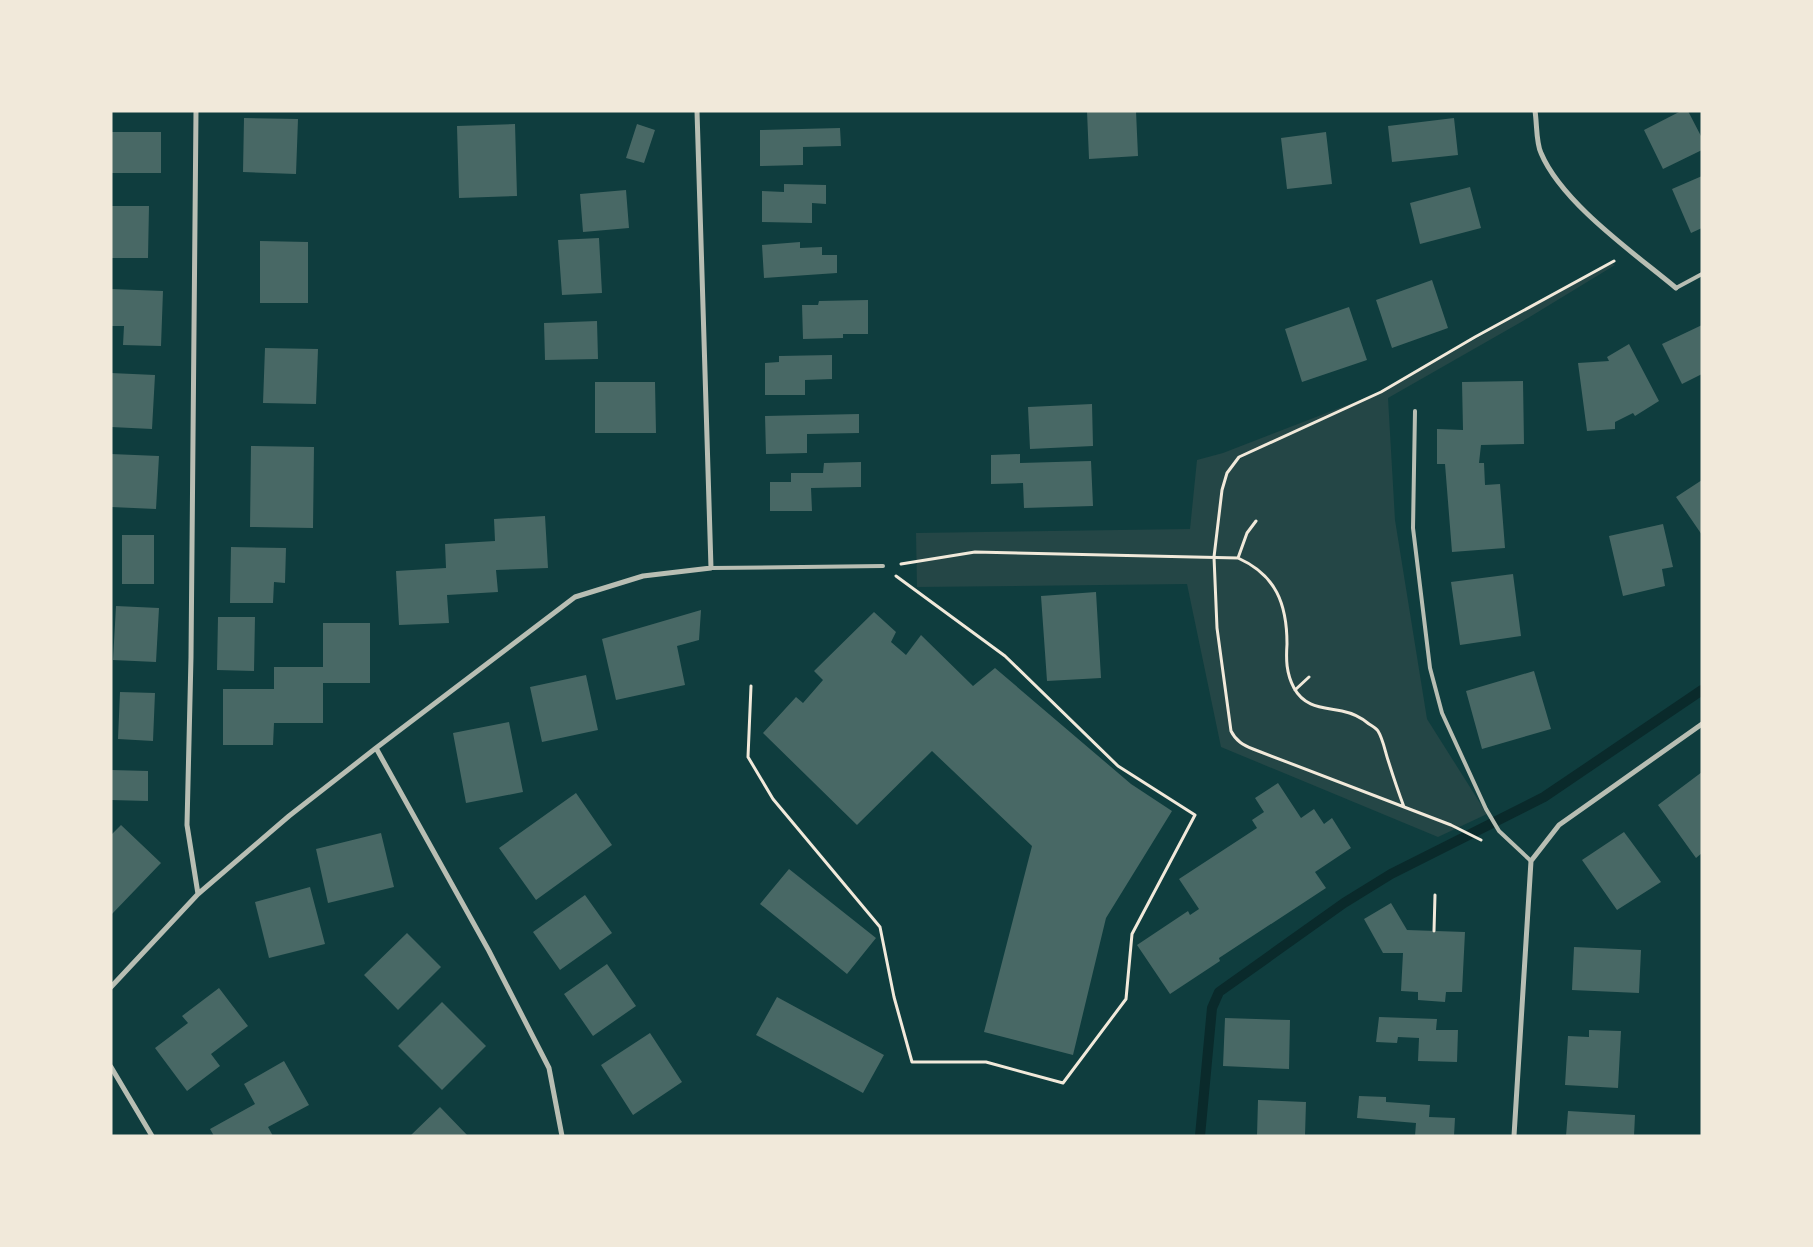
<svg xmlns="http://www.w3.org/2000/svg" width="1813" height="1247" font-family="Signika,sans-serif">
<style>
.green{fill:#244646}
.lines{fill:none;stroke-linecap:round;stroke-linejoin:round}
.stream{stroke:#0a2a2b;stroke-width:10}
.building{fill:#486865}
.path{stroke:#f1e9da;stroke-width:3}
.service{stroke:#b8beb3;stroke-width:4}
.minor{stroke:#b8beb3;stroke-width:5}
</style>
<rect width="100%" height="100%" fill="#0f3d3e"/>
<path class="green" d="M1611,263l4,2 -87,53 -140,80 7,122 32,199 60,95 -49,23 -217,-90 -34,-163 -270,3 -1,-54 274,-4 7,-69 26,-7 158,-61z"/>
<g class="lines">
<path class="stream" d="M1200,1136l12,-128 7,-16 125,-89 47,-29 153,-77 158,-107"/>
</g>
<path class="building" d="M1087,111h49l2,45 -49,3z
M1681,111h7l14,27v12l-39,19 -19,-39z
M244,118l54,1 -2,55 -53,-2z
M1454,118l4,37 -66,7 -4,-36z
M515,124l2,72 -58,2 -2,-72z
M637,124l18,6 -11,33 -18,-5z
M840,128l1,18 -38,1v18l-43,1v-36z
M112,132h49v41h-49z
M1326,132l6,52 -45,5 -6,-51z
M1702,176v52l-11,5 -19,-44z
M784,184l42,1v19l-14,-1v20l-50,-1v-31l22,1z
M1470,187l11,41 -61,16 -10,-41z
M626,190l3,38 -46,4 -3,-38z
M111,206h38l-1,52h-37z
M599,238l3,55 -40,2 -4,-55z
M260,241l48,1v61h-48z
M800,242v6l22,-1v8h15v18l-73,5 -2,-33z
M1432,280l16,48 -56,20 -16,-48z
M111,289l52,2 -2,55 -38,-1 1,-19h-13z
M868,300v34h-25v4l-40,1 -1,-34h16l1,-4z
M1349,307l18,53 -65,22 -17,-53z
M597,321l1,38 -53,1 -1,-37z
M1702,325v49l-20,10 -20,-40z
M1629,344l30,57 -24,15 -2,-3 -18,9v7l-28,2 -9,-68 31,-2 -2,-4z
M265,348l53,1 -2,55 -53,-1z
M832,355v24l-27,1v15h-40v-32l14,-1v-6z
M111,373l44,2 -3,54 -41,-2z
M1523,381l1,63 -43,1 -2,18h5l1,22 15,-1 5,64 -53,4 -7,-88h-8v-35l26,1 -1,-48z
M595,382h60l1,51h-61z
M1092,404l1,42 -63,3 -2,-42z
M859,414v19l-52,1v19l-41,1 -1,-38z
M251,446l63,1 -1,81 -63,-1z
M111,454l48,2 -3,53 -45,-2z
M1020,454v9l71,-2 2,45 -69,2 -1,-25 -32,1v-29z
M861,462v25l-50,1 1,23h-42v-29h21v-9h32l1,-10z
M1702,480v55l-26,-38z
M545,516l3,52 -52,2 2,22 -51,3 2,28 -50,2 -3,-54 50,-3 -1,-24 50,-3 -1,-22z
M1663,524l10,43 -11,2 3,17 -42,10 -14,-60z
M122,535h32v49h-32z
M231,547l55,1 -1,35 -11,-1 -1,21h-43z
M1513,574l8,62 -61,9 -9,-63z
M1096,592l5,86 -54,3 -6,-85z
M116,606l43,2 -3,54 -43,-2z
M701,610l-2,30 -22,6 8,39 -69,15 -14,-61z
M874,612l22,20 -5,10 15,13 15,-20 52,51 22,-18 136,116 41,27 -66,107 -33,137 -89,-23 48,-186 -100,-95 -75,74 -94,-92 33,-36 7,6 20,-23 -9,-9z
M218,617h37l-1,54 -37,-1z
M323,623h47v60h-47v40h-49l-1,22h-50v-56h51v-22h49z
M1534,671l17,58 -69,20 -16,-58z
M586,675l12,55 -56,12 -12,-55z
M120,692l35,1 -2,48 -35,-2z
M509,722l14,70 -57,11 -13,-70z
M111,770l37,1v30l-37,-1z
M1702,772v81l-6,5 -38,-53z
M1278,783l23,35 13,-9 10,15 8,-6 19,30 -36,24 11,16 -107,70 1,3 -50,33 -33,-49 51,-34 2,4 9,-6 -20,-30 78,-51 -5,-8 12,-8 -9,-14z
M576,793l36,52 -76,55 -37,-52z
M121,825l40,38 -50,52v-80z
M1624,832l37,50 -44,28 -35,-50z
M381,833l13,54 -66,16 -12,-54z
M789,869l87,69 -29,36 -87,-70z
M310,887l15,57 -56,14 -14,-56z
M585,895l27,38 -52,37 -27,-38z
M1391,903l16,27 58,2 -3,60h-16l-1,10 -27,-2v-8l-17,-1 2,-38h-20l-19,-34z
M407,933l34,34 -43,43 -34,-35z
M1574,947l67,3 -2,43 -67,-3z
M607,964l29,42 -43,30 -29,-42z
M219,988l29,38 -37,28 9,12 -33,25 -32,-43 33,-25 -6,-7z
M777,997l107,58 -21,38 -107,-58z
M442,1002l44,44 -44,44 -44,-44z
M1379,1017l58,2 -1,11h22l-1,32 -39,-1 1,-23 -21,-1 -1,6 -21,-1z
M1225,1018l65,2 -1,49 -66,-3z
M1589,1030l32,1 -3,57 -53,-3 3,-49 21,1z
M650,1033l32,49 -49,33 -32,-50z
M284,1061l25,44 -41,22 5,9h-59l-4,-7 45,-25 -11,-20z
M1359,1096l27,1v5l44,3 -1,12 26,1 -1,18h-39l1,-13 -59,-5z
M1258,1100l48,2 -1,34h-48z
M440,1107l28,29h-58z
M1568,1111l67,4 -1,21h-68z"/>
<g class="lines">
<path class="path" d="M1238,558l9,-25 9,-12
M901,564l74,-12 263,6c38,17 49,46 49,86 -1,15 -1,29 7,44 11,20 29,19 48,23 10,2 20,7 27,13 3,2 7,4 9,7 5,8 7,20 10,29 5,16 10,31 16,47
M751,686l-3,71 25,42 107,128 14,70 18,65h74l77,21 63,-84 6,-65 63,-119 -77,-49 -113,-110 -109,-80
M1295,690l14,-13
M1481,840l-30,-15 -198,-76c-10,-4 -17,-8 -22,-18l-14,-103 -3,-71 8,-67 5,-17 12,-16 142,-65 94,-55 139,-76
M1434,931l1,-36"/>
<path class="service" d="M1676,288l26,-14
M1415,411l-2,117 17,140 12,45 44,96 13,22 32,30
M711,568l172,-2"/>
<path class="minor" d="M196,111l-5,546 -4,168 11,69
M1535,111c2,12 1,32 6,42 21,50 93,100 135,135
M376,748l113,203 60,117 13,68
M111,987l87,-93 91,-78 87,-68 199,-151 68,-21 68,-8 -14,-457
M111,1067l41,69
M1514,1136l17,-275 28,-36 143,-101"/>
</g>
<rect width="1813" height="1247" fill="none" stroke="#f1e9da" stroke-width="225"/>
</svg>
